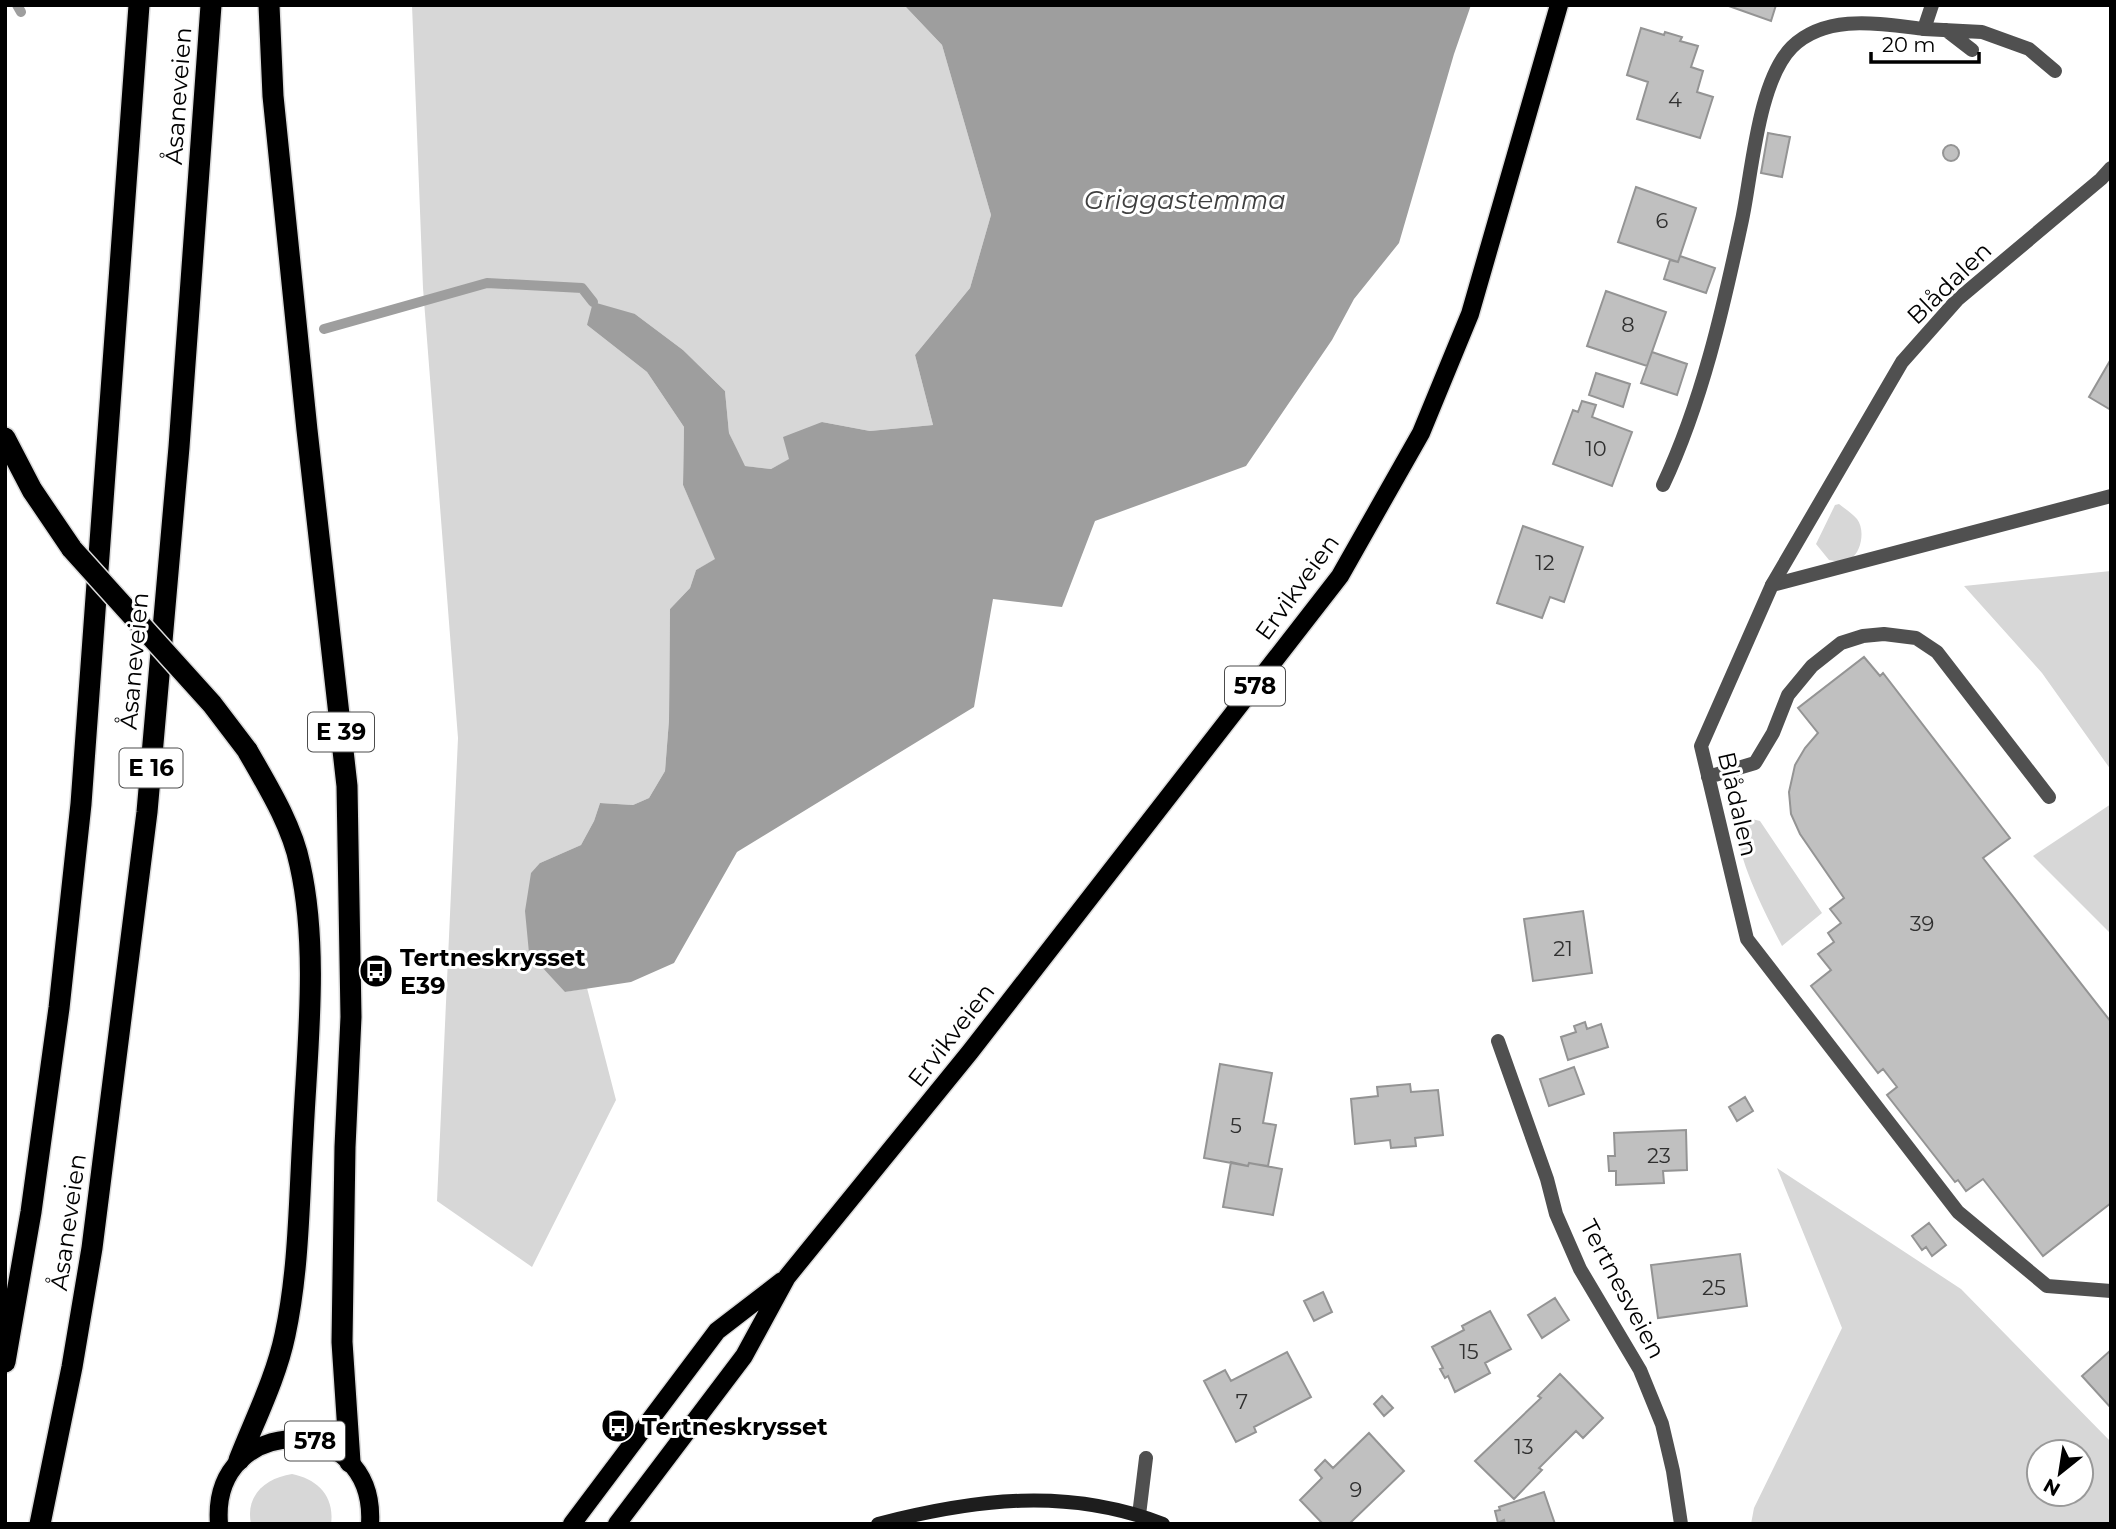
<svg xmlns="http://www.w3.org/2000/svg" width="2116" height="1529" font-family="Montserrat,sans-serif">
<style>
.green{fill:#d7d7d7;fill-rule:evenodd}
.water{fill:#9e9e9e}
.lines{fill:none;stroke-linecap:round;stroke-linejoin:round}
.stream{stroke:#9e9e9e;stroke-width:10}
.building{fill:#c0c0c0;stroke:#949494;stroke-width:2}
.primary-casing{stroke:#dbdbdb;stroke-width:21}
.motorway-casing{stroke:#dbdbdb;stroke-width:24}
.service{stroke:#505050;stroke-width:14}
.minor{stroke:#505050;stroke-width:14}
.secondary{stroke:#1d1d1d;stroke-width:14}
.primary{stroke:#000;stroke-width:18}
.motorway{stroke:#000;stroke-width:21}
.motorway-bridge-casing{stroke:#dbdbdb;stroke-width:24;stroke-linecap:butt}
.motorway-bridge{stroke:#000;stroke-width:21}
.labels{text-anchor:middle;dominant-baseline:central;stroke-width:6;stroke-linejoin:round;paint-order:stroke}
.number-label{font-size:21px;fill:#303030}
.shield{fill:#fff;stroke:#4c4c4c;stroke-width:2}
.shield-label{font-size:23px;font-weight:bold;fill:#000}
.street-label{font-size:24px;fill:#000;stroke:#fff}
.poi-label{font-size:24px;font-weight:bold;fill:#000;stroke:#fff;text-anchor:start}
.water-label{font-size:26px;font-style:italic;fill:#3f3f3f;stroke:#fff}
</style>
<rect width="100%" height="100%" fill="#fff"/>
<path class="green" d="M412,5h492l38,40 49,170 -21,73 -55,67 18,70 -63,6 -48,-9 -32,37 -19,10 -27,-3 -15,-33 -4,-42 -42,-41 -48,-36 -48,11 60,47 37,55 -1,58 33,74 -20,11 -6,18 -20,21 -1,111 -4,51 -16,27 -16,7 -33,-2 -6,18 -13,24 -41,18 25,129 22,-4 29,112 -84,167 -95,-66 21,-463 -35,-450z
M1839,504c6,5 13,9 18,15 8,10 5,32 -6,40 -6,4 -16,2 -22,1l-13,-16 19,-39z
M2111,571v199l-69,-97 -78,-87z
M2111,804v130l-78,-78z
M1748,818l12,3 62,92 -40,33c-12,-23 -47,-90 -43,-115 1,-6 4,-9 9,-13z
M1777,1168l184,121 150,153v82h-360l3,-16 88,-180zM2081,1452v42h-42v-42z
M292,1474c25,5 43,22 39,50h-80c-6,-29 15,-46 41,-50z"/>
<path class="water" d="M904,5h567l-17,49 -55,189 -45,56 -22,41 -86,126 -151,55 -33,86 -69,-8 -19,108 -237,145 -63,111 -43,19 -66,10 -36,-39 -4,-42 6,-38 9,-10 41,-18 13,-24 6,-18 33,2 16,-7 16,-27 4,-51 1,-111 20,-21 6,-18 19,-11 -32,-74 1,-58 -37,-55 -60,-47 6,-23 42,12 48,36 42,41 4,42 16,33 26,3 18,-10 -6,-22 39,-15 48,9 63,-6 -18,-70 55,-67 21,-73 -49,-170z"/>
<g class="lines">
<path class="stream" d="M17,5l4,7
M324,329l163,-46 95,5 11,14"/>
</g>
<path class="building" d="M1726,5h50l-5,16z
M1641,28l23,7 1,-3 17,5 -2,4 18,5 -7,21 12,4 -6,21 16,5 -13,41 -63,-19 11,-37 -21,-7z
M1768,133l22,4 -8,40 -21,-4z
M1943 153a8 8 0 1 1 16 0a8 8 0 1 1-16 0Z
M1636,187l60,21 -18,54 -60,-20z
M1680,256l35,12 -9,25 -42,-14 6,-19 8,2z
M1606,291l60,21 -19,54 -60,-20z
M1652,352l35,12 -10,31 -36,-12z
M2111,359v51l-22,-13z
M1596,373l34,11 -7,23 -34,-12z
M1582,401l14,4 -4,12 40,15 -20,54 -59,-22 20,-54 5,2z
M1523,526l60,21 -19,55 -14,-5 -8,21 -45,-15z
M1864,657l16,19 3,-3 127,165 -27,20 128,164v181l-68,53 -60,-77 -17,12 -8,-11 -3,2 -68,-87 10,-8 -14,-18 -5,4 -67,-87 20,-16 -13,-16 16,-12 -6,-9 13,-10 -11,-14 14,-11 -44,-64 -9,-20 -2,-22 6,-27 10,-17 13,-15 -20,-25z
M1583,911l9,62 -59,8 -9,-62z
M1585,1022l2,7 14,-5 7,23 -40,13 -7,-23 15,-5 -2,-6z
M1220,1064l52,9 -9,50 13,2 -8,41 -19,-3 -1,3 -44,-8z
M1574,1067l10,27 -35,12 -9,-27z
M1410,1084l1,8 27,-2 5,45 -28,3 1,8 -25,2 -1,-8 -35,4 -4,-45 27,-3 -1,-9z
M1745,1097l8,14 -16,10 -8,-14z
M1686,1130l1,40 -24,1 1,12 -48,2v-14h-7l-1,-15h7l-1,-23z
M1231,1162l17,4 1,-3 33,6 -9,46 -50,-8z
M1929,1223l17,22 -14,11 -6,-9 -4,3 -10,-14z
M1740,1254l7,52 -89,12 -7,-53z
M1323,1292l9,20 -18,9 -10,-20z
M1555,1298l14,22 -27,18 -14,-23z
M1490,1311l21,38 -26,14 5,10 -35,19 -7,-16 -3,2 -5,-9 3,-1 -11,-21 32,-17 -2,-4z
M2111,1350v58l-29,-32z
M1287,1352l24,45 -57,30 2,5 -20,10 -32,-61 21,-11 6,11z
M1560,1374l43,44 -20,20 -7,-7 -37,37 3,2 -28,29 -39,-38 66,-63 -3,-2z
M1382,1396l11,12 -9,8 -10,-12z
M1369,1433l35,38 -55,53h-26l-23,-24 22,-22 -7,-8 10,-10 8,8z
M1544,1492l11,32h-50l-1,-4 -6,3 -3,-12 5,-1 -1,-3z"/>
<g class="lines">
<defs>
<path id="primary" d="M219,1524c-9,-113 158,-113 151,0
M572,1524l145,-193 65,-50
M617,1524l127,-168 43,-79 183,-225 370,-476 81,-143 49,-119 89,-309"/>
<path id="motorway" d="M269,5l4,91 34,334 40,356 4,231 -6,130 -3,195 8,120
M5,438l27,52 40,59
M5,1362l26,-150 28,-204 22,-204 58,-799
M239,1460c16,-41 37,-82 46,-125 14,-65 14,-134 18,-200 4,-86 16,-185 -3,-270 -8,-40 -33,-80 -53,-115
M40,1524l32,-157 20,-119 55,-436 32,-365 32,-442"/>
</defs>
<use href="#primary" class="primary-casing"/>
<use href="#motorway" class="motorway-casing"/>
<path class="service" d="M1924,29l58,3 47,17 26,22
M1946,30l26,20
M2111,496l-339,89 -71,161 46,193 211,273 89,74 64,5
M1708,777l47,-14 18,-30 15,-38 24,-29 29,-23 22,-7 21,-2 32,4 21,14 112,145
M1139,1515l7,-57"/>
<path class="minor" d="M1663,485c39,-83 60,-176 79,-265 10,-47 16,-139 50,-173 35,-34 89,-23 132,-18l8,-24
M1772,585l130,-223 55,-62 144,-121 10,-11
M1498,1041l49,138 9,35 24,55 60,101 22,54 11,47 8,53"/>
<path class="secondary" d="M878,1524c97,-25 189,-37 285,0"/>
<use href="#primary" class="primary"/>
<use href="#motorway" class="motorway"/>
<defs>
<path id="motorway-bridge" d="M72,549l140,155 35,46"/>
</defs>
<use href="#motorway-bridge" class="motorway-bridge-casing"/>
<use href="#motorway-bridge" class="motorway-bridge"/>
</g>
<defs>
<symbol id="bus-disc" viewBox="-11 -11 22 22"><circle r="9.5" fill="#000" stroke="#fff"/><path d="M-5-6H5V4H4V6H2V4H-2V6H-4V4H-5ZM-3.5-4V0h7V-4ZM-3.5 1.2v1.5H-2V1.2ZM2 1.2v1.5H3.5V1.2Z" fill="#fff"/></symbol>
</defs>
<g fill-rule="evenodd">
<use href="#bus-disc" x="357" y="952" width="38" height="38"/>
<use href="#bus-disc" x="599" y="1407" width="38" height="38"/>
</g>
<g class="labels">
<g class="number-label">
<text x="1675" y="99">4</text>
<text x="1662" y="220">6</text>
<text x="1628" y="324">8</text>
<text x="1596" y="448">10</text>
<text x="1545" y="562">12</text>
<text x="1922" y="923">39</text>
<text x="1563" y="948">21</text>
<text x="1236" y="1125">5</text>
<text x="1659" y="1155">23</text>
<text x="1714" y="1287">25</text>
<text x="1469" y="1351">15</text>
<text x="1242" y="1401">7</text>
<text x="1524" y="1446">13</text>
<text x="1356" y="1489">9</text>
</g>
<g class="shield">
<rect x="1225" y="666.5" width="60" height="39" rx="5"/>
<rect x="308" y="712.5" width="66" height="39" rx="5"/>
<rect x="119.5" y="748.5" width="63" height="39" rx="5"/>
<rect x="285" y="1421.5" width="60" height="39" rx="5"/>
</g>
<g class="shield-label">
<text x="1255" y="686">578</text>
<text x="341" y="732">E 39</text>
<text x="151" y="768">E 16</text>
<text x="315" y="1441">578</text>
</g>
<g class="street-label">
<text transform="translate(178 96) rotate(-86)">Åsaneveien</text>
<text transform="translate(1949 283) rotate(-44)">Blådalen</text>
<text transform="translate(1297 587) rotate(-54)">Ervikveien</text>
<text transform="translate(134 661) rotate(-85)">Åsaneveien</text>
<text transform="translate(1738 804) rotate(77)">Blådalen</text>
<text transform="translate(951 1035) rotate(-52)">Ervikveien</text>
<text transform="translate(68 1222) rotate(-82)">Åsaneveien</text>
<text transform="translate(1623 1289) rotate(62)">Tertnesveien</text>
</g>
<g class="poi-label">
<text x="400" y="957">Tertneskrysset<tspan x="400" dy="28">E39</tspan></text>
<text x="642" y="1426">Tertneskrysset</text>
</g>
<g class="water-label">
<text x="1185" y="200">Griggastemma</text>
</g>
</g>
<rect width="2116" height="1529" fill="none" stroke="#000000" stroke-width="14"/>
<g transform="translate(2060 1473) rotate(210)"><circle r="33" fill="#ffffff" stroke="#999999" stroke-width="2"/>
<path d="M0-5L12 26L0 18L-12 26Z" fill="#000000"/>
<text y="-10" font-size="19" font-weight="bold" text-anchor="middle" fill="#000000">N</text>
</g>
<path d="M1871 52v10h108v-10" fill="none" stroke="#000000" stroke-width="3.5"/>
<text x="1882" y="52" font-size="21" fill="#000000" stroke="#ffffff" stroke-width="5" paint-order="stroke">20 m</text>
</svg>
